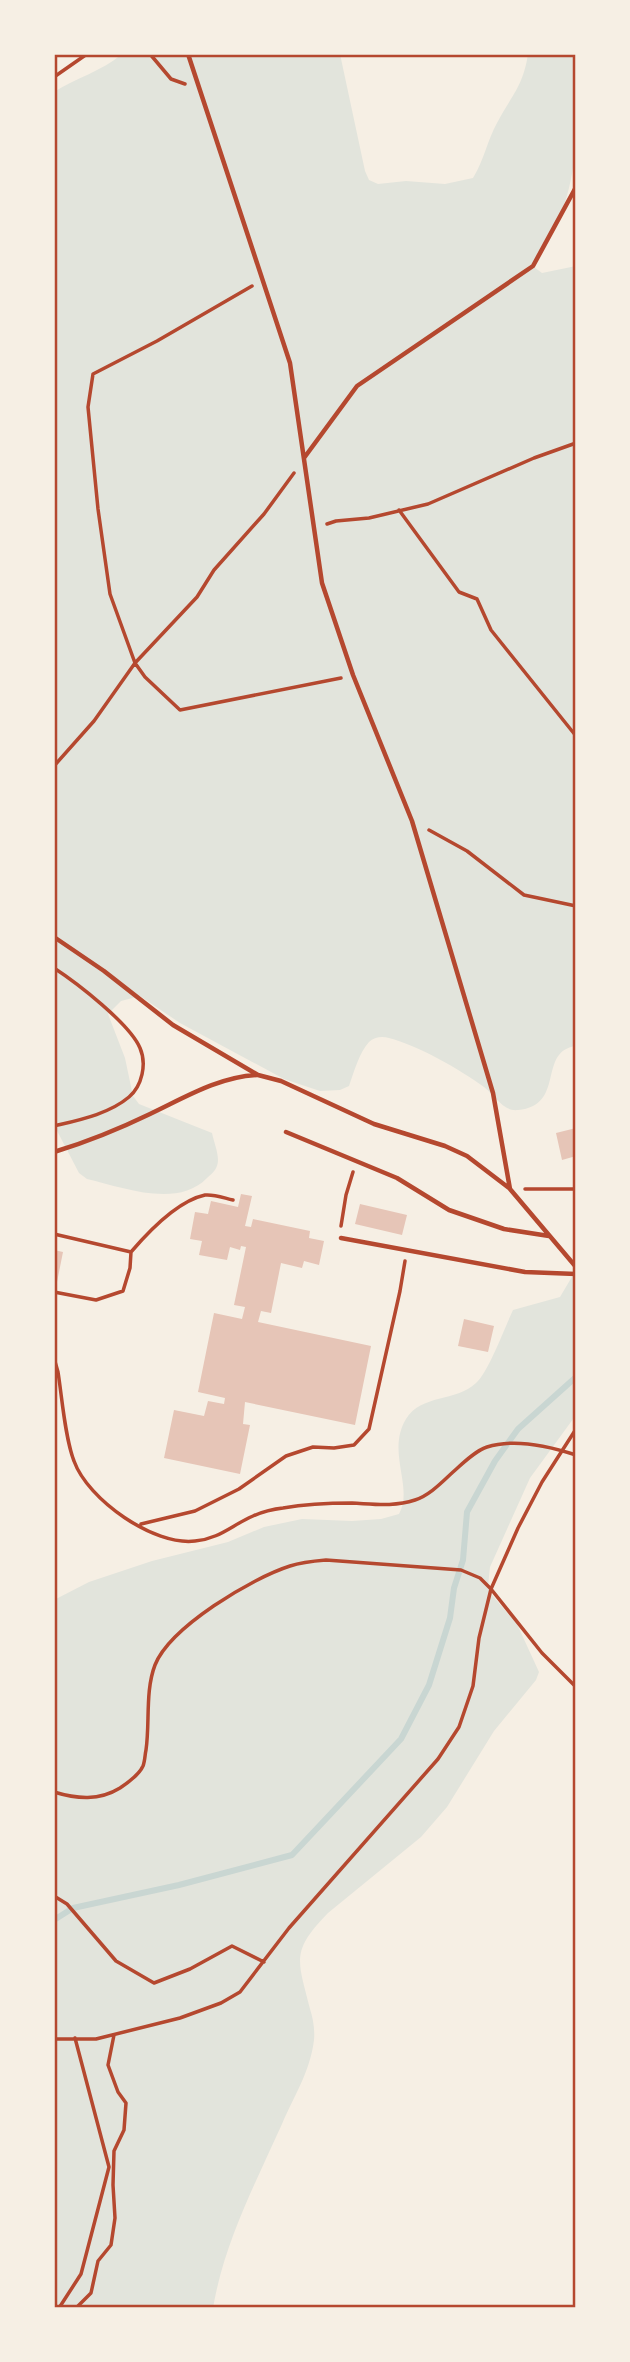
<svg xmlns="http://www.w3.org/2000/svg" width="630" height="2362" font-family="Jost,sans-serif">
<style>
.green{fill:#e2e4dc}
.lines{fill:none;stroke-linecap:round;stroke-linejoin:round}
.stream{stroke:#c9d6d2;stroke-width:6}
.building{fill:#e6c5b7}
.path{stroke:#b5482f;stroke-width:3.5}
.service{stroke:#b5482f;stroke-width:4.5}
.neatline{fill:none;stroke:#b5482f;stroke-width:2.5}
</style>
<rect width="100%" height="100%" fill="#f6efe4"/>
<path class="green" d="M122,54h218l25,117 4,9 9,4 28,-3 39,3 28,-6c12,-20 14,-37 24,-55 14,-27 26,-36 31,-69h45c7,43 6,103 -7,145 -7,23 -21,46 -32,68l8,6 34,-7v780c-39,5 -10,60 -58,64 -15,2 -23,-15 -34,-23 -23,-17 -67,-42 -95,-49 -7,-2 -15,-1 -20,4 -10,11 -15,30 -20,44l-9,4 -20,1 -36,-12 -104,-56 -40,-27 -19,5 -13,13 17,44 8,38 6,8 73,29c2,9 6,19 6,27 0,8 -5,13 -11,18 -30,31 -85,9 -120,1l-8,-6 -25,-48v-1033c22,-14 48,-21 68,-38z
M576,1270v145l-46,63 -40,89 -2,19 4,9 25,29 22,48 -3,8 -42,51 -47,76 -26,30 -93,76c-38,39 -30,47 -18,96 3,9 5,21 4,31 -4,32 -20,56 -32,84 -27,60 -58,119 -69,184h-159v-708l35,-18 63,-21 76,-19 36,-15 38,-8 50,2 29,-2 18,-5c15,-27 -13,-62 7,-95 15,-25 50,-17 70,-36 12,-10 29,-56 37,-73l47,-13z"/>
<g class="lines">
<path class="stream" d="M54,1920l19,-12 106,-23 113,-30 109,-116 28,-54 21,-67 4,-30 9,-28 4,-48 28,-51 23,-32 58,-52"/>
</g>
<path class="building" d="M576,1128v28l-14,4 -6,-27z
M241,1194l11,2 -7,30 6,1 2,-8 57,12 -1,7 15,3 -5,24 -15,-4 -2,7 -21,-5 -10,50 -10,-2 -3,11 113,24 -16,79 -110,-23 -2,22 7,1 -10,49 -76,-16 10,-48 30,6 4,-15 16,3 1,-6 -27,-6 16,-79 28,6 3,-12 -11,-2 12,-58 -5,-1 -1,4 -10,-3 -3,13 -28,-5 3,-14 -12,-2 5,-27 13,2 3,-13 27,6z
M360,1204l47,11 -5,20 -47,-11z
M54,1250l9,2 -6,30 -3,-1z
M464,1319l30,7 -6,26 -30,-6z"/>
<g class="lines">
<path class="path" d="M150,54l21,25 14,5
M54,77l33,-23
M252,286l-95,55 -64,33 -5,33 10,102 12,85 25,69 10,14 35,33 161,-32
M399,510l60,82 18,7 14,31 85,106
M327,524l9,-3 33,-3 59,-14 106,-46 42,-15
M54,766l40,-45 41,-58 62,-66 17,-27 50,-56 30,-41
M429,830l38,21 57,44 52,11
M54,968c23,15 76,56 86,80 7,16 2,38 -11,49 -20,17 -50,23 -75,29
M525,1189h51
M341,1226l5,-31 7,-23
M54,1234l77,18 -1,16 -7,23 -27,9 -42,-8
M131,1252c18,-21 46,-51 74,-57 9,-1 19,3 28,5
M54,1358l4,14 -4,3
M58,1372c4,25 7,66 16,89 14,39 80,85 121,80 24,-2 37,-16 58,-25 9,-4 21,-7 30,-8 23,-4 47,-5 69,-5 22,1 42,4 63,-3 15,-5 27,-18 38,-28 10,-9 22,-21 34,-25 28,-9 62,-1 89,8
M141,1524l54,-13 44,-22 47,-33 27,-9 21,1 20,-3 15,-16 31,-138 5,-30
M54,1792c23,7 45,9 66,-4 9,-6 19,-13 23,-22 2,-5 2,-12 3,-16 4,-27 -1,-59 9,-85 15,-38 97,-87 135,-99 12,-4 24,-5 36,-6l135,10 19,8 11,11 51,64 34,34
M54,1896l13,8 49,57 38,22 36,-14 42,-23 32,16
M54,2039h42l84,-21 41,-15 19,-11 49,-64 149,-169 21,-32 14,-41 6,-48 12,-49 27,-61 24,-46 34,-53
M59,2308l22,-34 28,-107 -34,-129
M76,2308l15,-15 7,-32 13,-16 4,-27 -2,-33 1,-34 10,-21 2,-27 -8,-11 -10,-27 6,-30"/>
<path class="service" d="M188,54l102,309 32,220 31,92 59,146 81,272 17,96 66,78
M304,458l53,-72 176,-120 43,-79
M54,937l50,34 69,54 85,50 23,6 93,43 71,22 22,10 42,32
M286,1132l111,46 52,32 55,19 45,7
M54,1152c33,-10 65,-23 96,-38 34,-16 68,-37 107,-39
M341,1238l184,34 51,2"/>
</g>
<rect width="630" height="2362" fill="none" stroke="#f6efe4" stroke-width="112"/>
<rect x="56" y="56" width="518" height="2250" class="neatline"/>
</svg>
